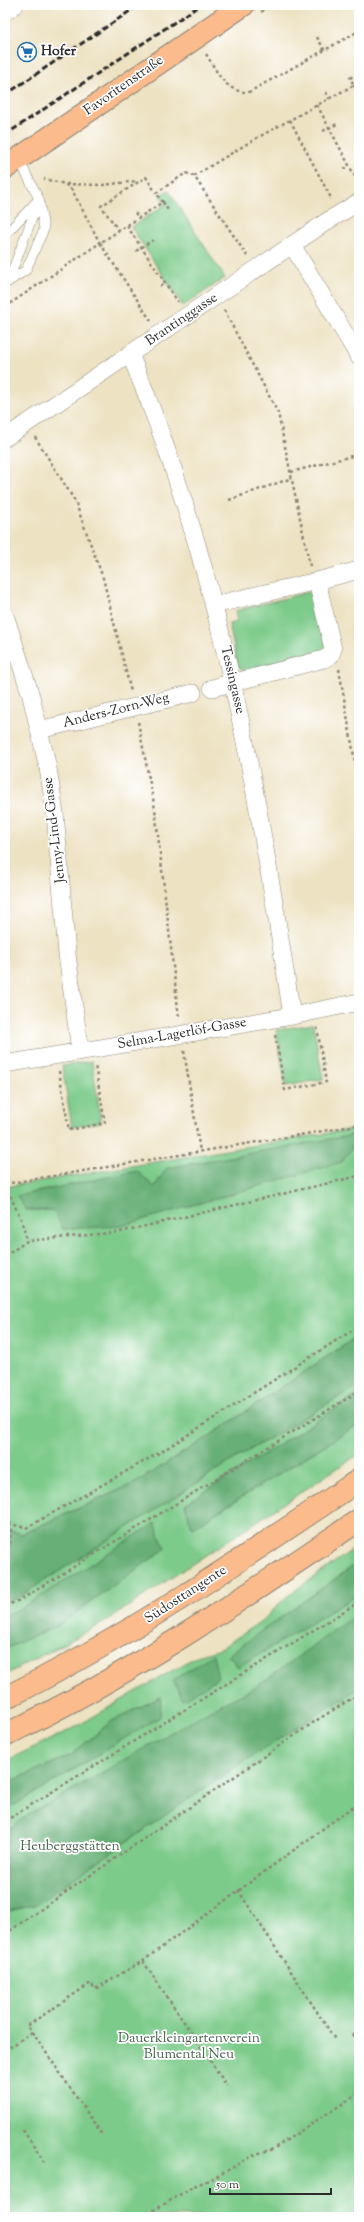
<svg xmlns="http://www.w3.org/2000/svg" width="364" height="2222" font-family="'Sorts Mill Goudy',serif">
<style>
.green{fill:#7dcb8a;stroke:#547b5a}
.forest{fill:#66af76;stroke:#486d50}
.lines{fill:none;stroke-linecap:round;stroke-linejoin:round}
.lane-casing{stroke:#8c8676;stroke-width:10}
.street-casing{stroke:#8c8676;stroke-width:18}
.primary-casing{stroke:#8c8676;stroke-width:24}
.highway-casing{stroke:#8c8676;stroke-width:24}
.path{stroke:#8c8676;stroke-width:2.5;stroke-dasharray:3 3;stroke-linecap:butt}
.lane{stroke:#fff;stroke-width:9}
.street{stroke:#fff;stroke-width:17}
.primary{stroke:#fbbb8c;stroke-width:22}
.highway{stroke:#fbbb8c;stroke-width:22}
.rail{stroke:#2b2b2b;stroke-width:3;stroke-dasharray:6 3;stroke-linecap:butt}
.labels{text-anchor:middle;dominant-baseline:central;stroke-width:3.5;stroke-linejoin:round;paint-order:stroke}
.poi-label{font-size:14px;font-weight:bold;fill:#2b2b2b;stroke:#fff;text-anchor:start}
.street-label{font-size:14px;fill:#2b2b2b;stroke:#fff}
.park-label{font-size:14px;fill:#48634c;stroke:#fff}
</style>
<rect width="100%" height="100%" fill="#fff"/>
<filter id="ink" filterUnits="userSpaceOnUse"><feTurbulence type="fractalNoise" baseFrequency=".025" numOctaves="2"/><feDisplacementMap in="SourceGraphic" scale="8" xChannelSelector="R" yChannelSelector="G"/><feConvolveMatrix kernelMatrix="1 2 1 2 8 2 1 2 1" color-interpolation-filters="sRGB"/></filter>
<filter id="wash" filterUnits="userSpaceOnUse"><feTurbulence type="fractalNoise" baseFrequency=".012" numOctaves="4" result="noise"/><feDisplacementMap in="SourceGraphic" scale="16" xChannelSelector="R" yChannelSelector="G"/><feGaussianBlur stdDeviation="0.9" result="paint"/><feColorMatrix in="noise" values="0 0 0 0 0 0 0 0 0 0 0 0 0 0 0 0 0 1.4 0 .05"/><feComposite in="paint" operator="in"/></filter>
<g filter="url(#wash)">
<rect width="100%" height="100%" fill="#ede2c2"/>
<path class="green" d="M168,190l57,88 -42,28 -52,-79 35,-23 -6,-9z
M309,592l5,5 12,48 -3,8 -78,19 -7,-6 -9,-42 8,-2 -2,-11z
M313,1024l10,55 -37,7 -10,-56z
M92,1061l9,61 -29,5 -10,-61z
M359,1128v6l-205,53 -17,-16 -119,25 8,14h27l289,-48 17,-24v197l-154,104 -70,44 -114,51 -16,-5v-342z
M359,1385v9l-174,110 7,24 167,-104v30l-256,169 -98,52v-26l52,-23 -27,-23 -25,13v-14l14,-5 214,-137z
M359,1545v17l-131,93 10,12 121,-73v623h-354v-406l156,-114 -49,24 -41,34 -66,29v-23l67,-32 125,-73 23,-7 44,-30 22,-22z"/>
<path class="forest" d="M359,1134v4l-17,24 -221,64 -58,3 -10,-19h-27l-9,-14 120,-25 17,16 13,-19z
M359,1335v50l-126,75 -214,137 -14,5v-73l17,5 113,-51 70,-44z
M359,1394v30l-167,104 -7,-24z
M155,1523l10,26 -108,77 -52,23v-33l25,-13z
M359,1562v32l-121,73 -10,-12z
M359,1612v76l-116,74 -208,143 -30,7v-80l20,-15 190,-110 40,-19z
M213,1654l5,24 -35,22 -10,-20z
M161,1697l-1,20 -155,94v-27l66,-29 41,-34z"/>
</g>
<g filter="url(#ink)">
<g class="lines">
<defs>
<path id="lane" d="M5,235l32,-34
M8,282l31,-82
M5,284l21,-14 18,-41 -5,-30 -21,-41"/>
<path id="street" d="M5,12l10,-7
M292,245l67,112
M130,354c89,211 128,436 162,662
M5,438l324,-218 30,-18
M317,581l42,-11
M5,615l26,81 17,72 7,45 12,141 13,97
M212,688l112,-29 7,-4 2,-6 -16,-68 -103,24
M39,730l154,-37
M5,1064l287,-48 67,-14"/>
<path id="primary" d="M5,168l238,-163"/>
<path id="highway" d="M5,1698c125,-62 239,-140 354,-218
M5,1735c125,-60 239,-137 354,-215"/>
</defs>
<use href="#lane" class="lane-casing"/>
<use href="#street" class="street-casing"/>
<use href="#primary" class="primary-casing"/>
<use href="#highway" class="highway-casing"/>
<path class="path" d="M261,12l11,-7
M317,37l8,14
M206,54c11,17 19,39 43,38l110,-61
M354,85l5,9
M326,92l3,7
M317,105l42,79
M290,120l41,78 -2,1
M323,131l16,-8
M344,169l5,-3
M194,176l61,-37 99,-54 -4,-7 9,-5
M66,184l37,1 34,-4
M5,196l5,-11
M163,202l6,10
M135,213l4,5
M127,226l51,76
M119,231l-18,-25 45,-29 10,16
M136,251l17,-11
M160,286l5,-3
M5,307l95,-64 -28,-53 -7,-6 -21,-5
M224,310l54,103 32,153
M151,321l-51,-78 63,-41 -7,-9 30,-20 8,3 53,80
M35,437l40,64 28,77 28,114
M291,472l65,-17
M229,500l63,-22
M339,669l20,116
M138,722l17,87 24,209
M275,1035l10,55 41,-8 -9,-55
M184,1051l16,100
M59,1071l10,59 36,-7 -10,-58
M5,1184l354,-59
M5,1185l16,34 6,22
M5,1256l22,-15 93,-9 239,-56
M5,1518l6,6 15,4 138,-78 195,-124
M5,1548l5,-5 1,-18
M5,1606l15,-6 339,-209
M351,1808l8,-6
M5,1821l354,-219
M238,1890l98,151
M5,1934l312,-214 42,-26
M143,1961l84,125
M32,2032l71,104
M353,2034l6,9
M5,2051l27,-19 -5,-6 64,-43 4,6 48,-28 208,-153 8,13
M23,2130l21,32
M143,2217l51,-31 22,-9 40,-23 17,-5 86,-56"/>
<use href="#lane" class="lane"/>
<use href="#street" class="street"/>
<use href="#primary" class="primary"/>
<use href="#highway" class="highway"/>
<path class="rail" d="M5,95l134,-90
M5,135l194,-129"/>
</g>
</g>
<defs>
<symbol id="supermarket-ring" viewBox="-11 -11 22 22"><circle r="9.5" fill="#fff" stroke="#1f6fb2" stroke-width="1.5"/><path d="M-6-5.5h2.5l.6 2H6L4.5 2H-2.5L-4.4-4H-6ZM-1.5 3.2a1.3 1.3 0 1 0 .1 0ZM3 3.2a1.3 1.3 0 1 0 .1 0Z" fill="#1f6fb2"/></symbol>
</defs>
<g fill-rule="evenodd">
<use href="#supermarket-ring" x="16" y="41" width="22" height="22"/>
</g>
<g class="labels">
<g class="poi-label">
<text x="41" y="52">Hofer</text>
</g>
<g class="street-label">
<text transform="translate(124 86) rotate(-35)">Favoritenstraße</text>
<text transform="translate(182 320) rotate(-34)">Brantinggasse</text>
<text transform="translate(232 680) rotate(77)">Tessingasse</text>
<text transform="translate(116 711) rotate(-14)">Anders-Zorn-Weg</text>
<text transform="translate(55 830) rotate(-97)">Jenny-Lind-Gasse</text>
<text transform="translate(182 1034) rotate(-10)">Selma-Lagerlöf-Gasse</text>
<text transform="translate(186 1595) rotate(-33)">Südosttangente</text>
</g>
<g class="park-label">
<text x="70" y="1847">Heuberggstätten</text>
<text x="189" y="2039">Dauerkleingartenverein<tspan x="189" dy="16">Blumental Neu</tspan></text>
</g>
</g>
<rect width="364" height="2222" fill="none" stroke="#fff" stroke-width="20"/>
<path d="M210 2188v6h121v-6" fill="none" stroke="#2b2b2b" stroke-width="2"/>
<text x="216" y="2188" font-size="12" fill="#2b2b2b" stroke="#ffffff" stroke-width="3" paint-order="stroke">50 m</text>
</svg>
